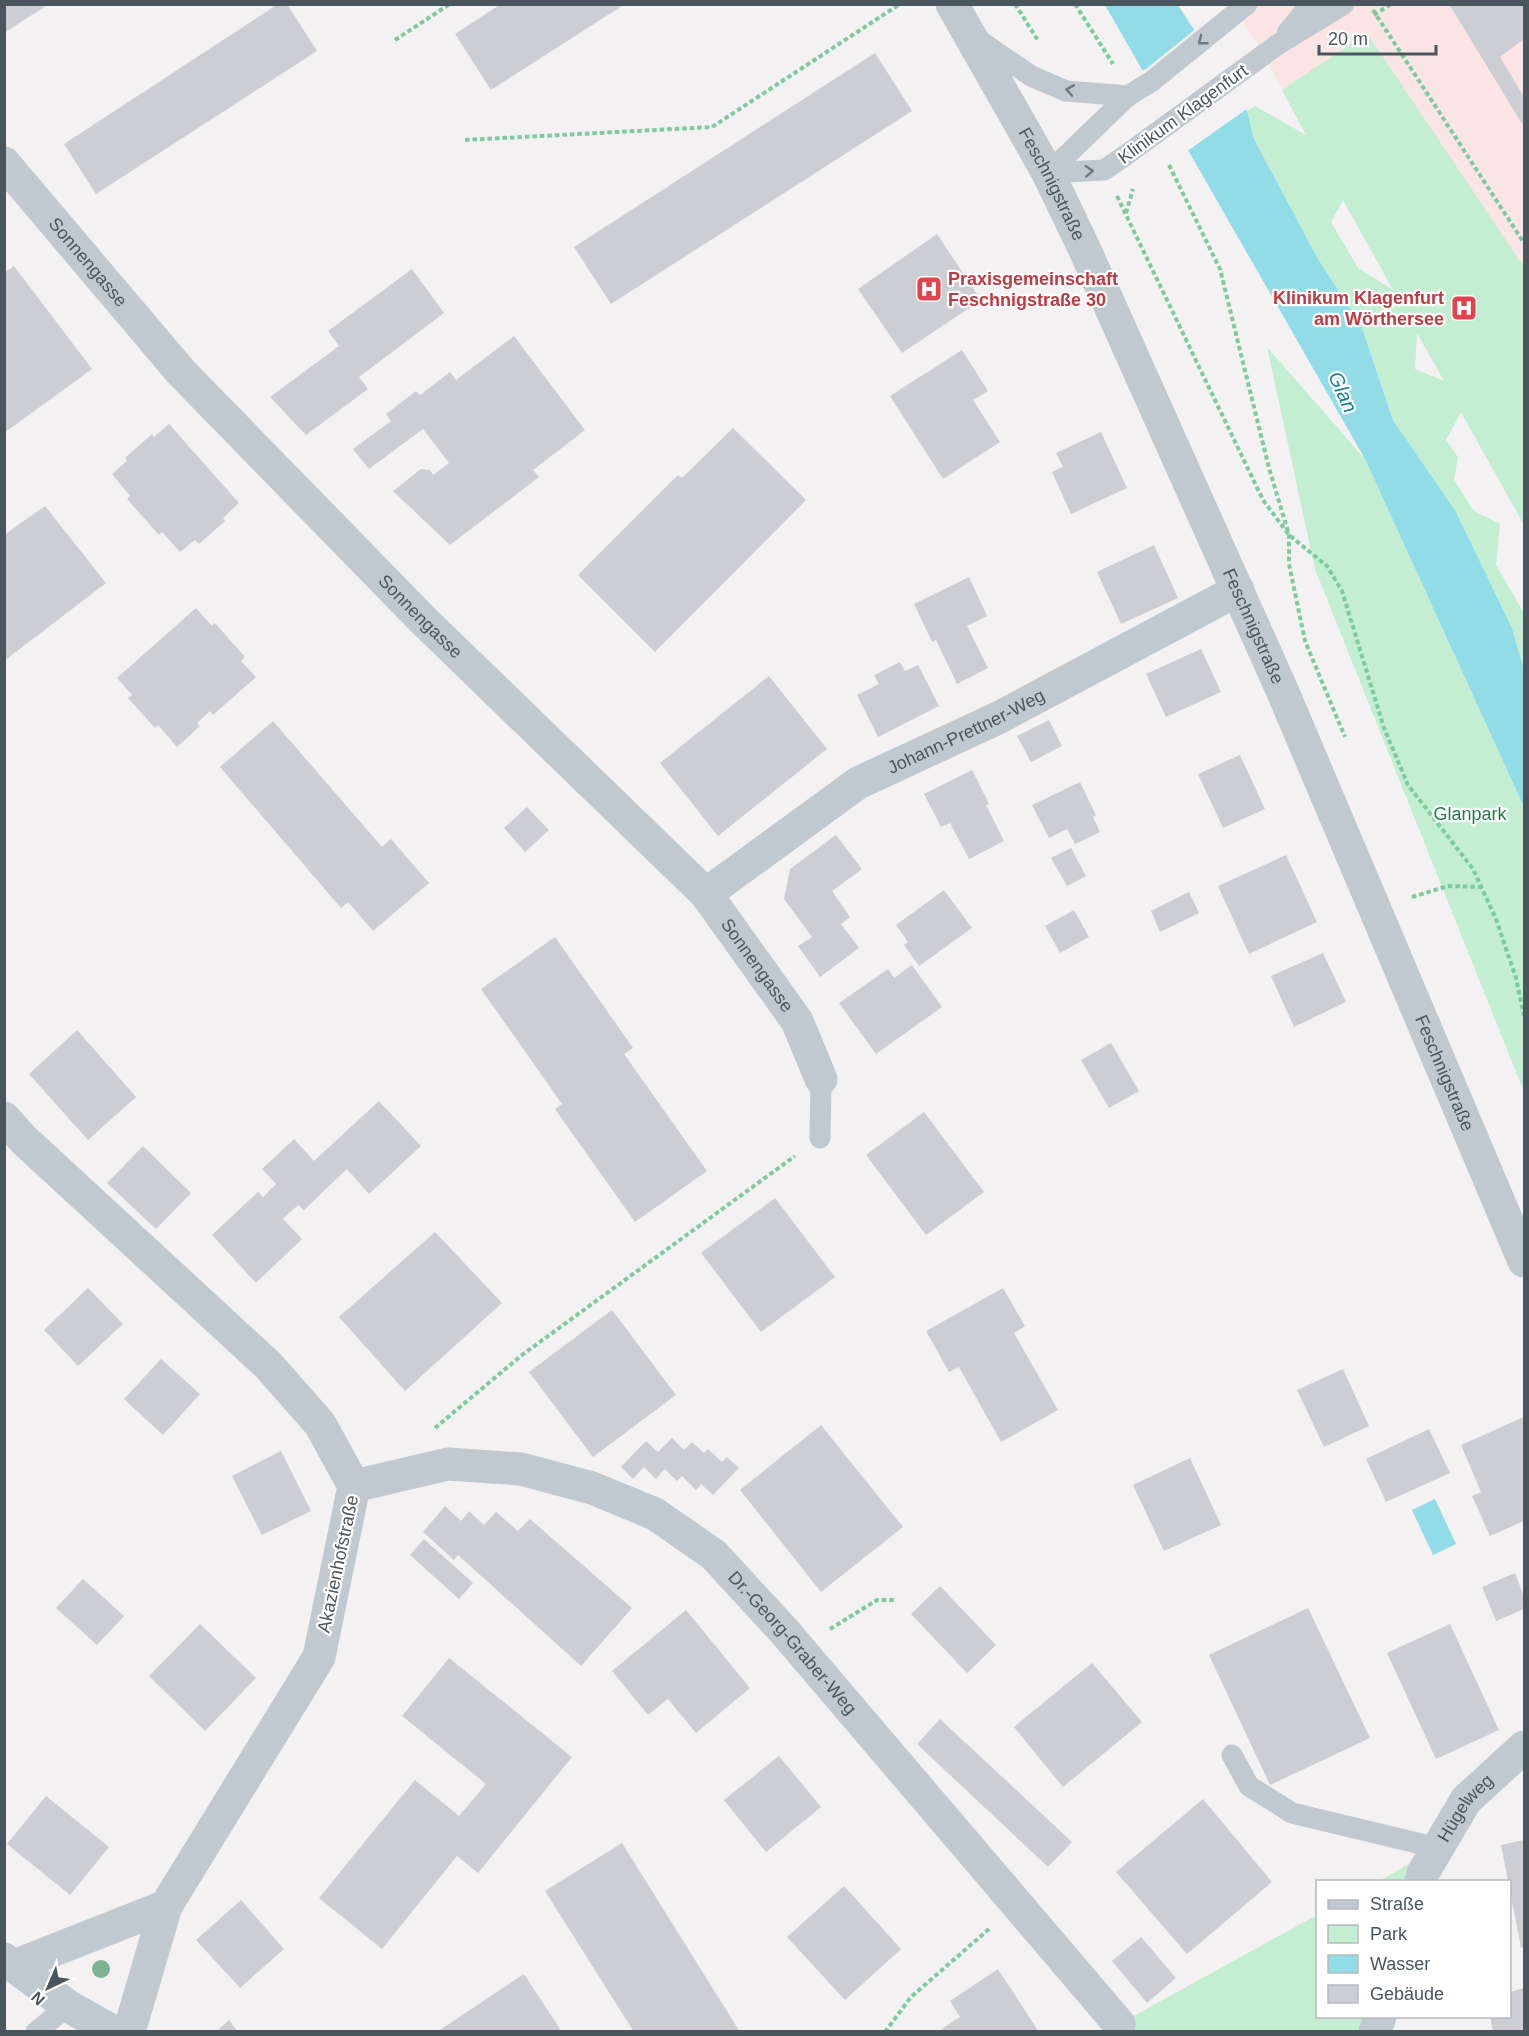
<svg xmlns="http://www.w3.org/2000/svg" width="1529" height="2036" font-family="Helvetica,sans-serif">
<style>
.medical{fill:#fae5e4}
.green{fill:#c3eed1;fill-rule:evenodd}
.water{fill:#92dce8}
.pier{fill:#f3f1f2}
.building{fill:#ccced3}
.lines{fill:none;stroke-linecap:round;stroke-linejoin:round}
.path{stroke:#7ccb9f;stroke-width:4;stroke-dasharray:4.5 3;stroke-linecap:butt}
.service{stroke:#c0c9cf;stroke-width:21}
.minor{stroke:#c0c9cf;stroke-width:33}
.service-bridge{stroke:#c0c9cf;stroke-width:21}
.tree{fill:#7db293}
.oneway{stroke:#6d7880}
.labels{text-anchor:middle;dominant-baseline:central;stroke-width:4.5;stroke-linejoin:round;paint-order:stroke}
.street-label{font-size:18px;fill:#4a565e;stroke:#fff}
.health-label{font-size:18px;font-weight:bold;fill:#be3a42;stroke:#fff;text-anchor:start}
.park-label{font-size:18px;fill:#1c7e46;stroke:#fff}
.water-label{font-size:20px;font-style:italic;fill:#147f90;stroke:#fff}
</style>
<rect width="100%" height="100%" fill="#f3f1f2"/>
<path class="medical" d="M1232,5h292v520l-269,-485z"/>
<path class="green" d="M1367,33l157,234v258l-63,-113 -15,28 12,17 -4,23 20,31 26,13 -4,41 28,48v57l-12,-42 -56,-116 -63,-92 -32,-95 -43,-66 -64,-120 -7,-28 8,-5 51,29 -24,-45zM1343,200l50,90 -35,-22 -27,-46zM1417,333l27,48 -29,-12z
M1267,347l98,112 159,348v285l-209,-523z
M1438,1848l-17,33 -44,1z
M1317,1915l1,101 62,1 -5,14 -256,1v-8z"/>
<path class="water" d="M1105,5h73l69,106 7,28 64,120 43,66 32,95 63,92 56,116 12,42v137l-159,-348z
M1435,1499l21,45 -23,11 -21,-45z"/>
<path class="pier" d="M1197,28l51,80 -62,44 -46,-81 6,-2z"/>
<path class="building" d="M4,4h45l-45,29z
M278,4h9l30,47 -221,143 -32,-50z
M501,4h124l-134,86 -36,-56z
M1449,4h75v35l-24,18 24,40v30z
M875,53l37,58 -301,193 -37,-57z
M937,234l44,66 -79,53 -44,-64z
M14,266l78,103 -88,64v-160z
M412,269l32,44 -85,64 9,12 -62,46 -36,-38 69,-51 -11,-15z
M514,336l71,94 -52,40 6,7 -89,68 -57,-54 28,-22 9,1 3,5 16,-12 -26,-34 -54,40 -16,-20 38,-28 -5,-7 30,-23 4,4 30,-23 6,8z
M962,350l26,41 -15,9 27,42 -57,37 -53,-83z
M169,424l70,79 -16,15 2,3 -26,23 -4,-4 -15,12 -18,-20 -3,3 -32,-36 3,-3 -18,-22 15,-13 -2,-3 27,-24 2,3z
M733,428l73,72 -151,152 -77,-77 100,-100 4,3z
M1101,432l26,56 -56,26 -19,-42 11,-5 -7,-14z
M45,506l61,77 -102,78v-126z
M1154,545l24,53 -57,26 -24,-52z
M969,577l18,39 -20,10 21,42 -31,16 -21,-44 -4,2 -18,-38z
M196,608l16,18 3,-3 30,34 -4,4 15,16 -43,38 -3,-4 -13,12 3,3 -23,21 -19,-22 -3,3 -27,-30 4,-3 -15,-17z
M1201,649l20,43 -55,25 -20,-43z
M900,662l5,9 13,-6 21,41 -61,31 -21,-42 22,-11 -5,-9z
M769,676l58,73 -109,87 -58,-73z
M1049,720l13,26 -31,16 -14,-26z
M273,721l109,126 9,-8 38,44 -56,48 -25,-29 -7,6 -121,-141z
M1240,755l25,54 -42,19 -25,-54z
M972,770l17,34 -3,1 18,36 -35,18 -19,-36 -9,4 -17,-33z
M1080,782l16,33 -3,2 7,15 -25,12 -8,-15 -18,9 -17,-33z
M527,807l22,23 -24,22 -21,-24z
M836,835l26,34 -30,22 18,26 -9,7 18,24 -39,29 -22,-31 14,-9 -28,-38 6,-30z
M1071,848l15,28 -19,10 -16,-28z
M1286,855l31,67 -68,32 -31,-68z
M944,890l28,38 -53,38 -15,-21 4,-3 -12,-17z
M1189,892l10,21 -39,19 -9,-21z
M1074,910l15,27 -29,16 -15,-27z
M555,937l78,111 -9,6 83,117 -72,51 -80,-113 7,-5 -81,-115z
M1323,953l23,49 -52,25 -23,-51z
M912,965l30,42 -66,47 -37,-51 49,-34 6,9z
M77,1030l59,67 -48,43 -59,-66z
M1111,1043l28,48 -30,17 -28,-48z
M379,1101l42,45 -52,48 -22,-25 -43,41 -6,-5 -15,14 19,20 -46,44 -44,-48 46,-43 5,5 13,-13 -14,-15 32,-30 20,22z
M924,1112l60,80 -58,43 -60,-80z
M143,1146l48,47 -35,36 -49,-46z
M775,1198l60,79 -74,55 -60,-79z
M435,1232l67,71 -97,88 -66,-74z
M88,1288l35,36 -45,42 -34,-36z
M1003,1288l22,38 -11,7 44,77 -57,32 -42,-75 -10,5 -23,-41z
M612,1310l64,85 -83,62 -64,-85z
M161,1359l39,35 -37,41 -39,-36z
M1343,1369l26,57 -45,21 -27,-57z
M1524,1417v104l-34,15 -18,-40 9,-4 -20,-47z
M821,1425l82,102 -82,65 -81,-102z
M1429,1429l21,44 -64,29 -20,-43z
M672,1438l12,12 8,-8 12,11 4,-4 14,13 5,-5 12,11 -26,27 -12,-11 -5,6 -14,-14 -5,5 -12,-12 -9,10 -12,-12 -11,12 -12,-12 25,-26 12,11z
M281,1451l30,60 -49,24 -30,-59z
M1190,1458l31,67 -57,26 -31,-66z
M445,1506l16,15 8,-10 15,14 12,-13 22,19 12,-12 102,89 -51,58 -123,-111 -4,5 -31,-28z
M424,1539l49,44 -14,16 -49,-44z
M1515,1573l9,24v12l-28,12 -14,-34z
M83,1579l41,37 -27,29 -41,-37z
M940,1586l56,59 -29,28 -56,-59z
M1308,1608l62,130 -100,47 -61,-130z
M686,1610l64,78 -54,45 -28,-34 -20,16 -36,-44z
M200,1624l56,54 -51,53 -56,-55z
M1450,1624l49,106 -63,29 -49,-106z
M449,1658l123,99 -94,116 -21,-17 -75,93 -63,-51 96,-118 44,36 27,-32 -84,-68z
M1092,1663l50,59 -79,65 -49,-60z
M940,1719l132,123 -24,25 -131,-123z
M779,1756l42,51 -55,45 -42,-52z
M46,1796l63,51 -39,48 -63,-51z
M1203,1799l69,83 -85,72 -71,-82z
M1524,1840v107l-3,1 -20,-103z
M622,1843l118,189h-106l-89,-141z
M844,1886l57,63 -56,51 -58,-63z
M241,1900l43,49 -44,39 -44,-48z
M1141,1937l35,41 -29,25 -35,-42z
M998,1969l41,63h-102l23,-15 -10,-16z
M524,1974l38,58h-125z
M1524,1988v44h-31l-3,-16h20v-24z
M229,2020l9,12h-22z"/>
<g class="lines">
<path class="path" d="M1015,4l24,38
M1075,4l38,60
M1373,10l151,233
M1374,15l17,-11
M395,40l55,-36
M465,140l247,-13 188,-123
M1169,165l51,104 49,199 20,67v29l16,77 40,96
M1117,196l146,304 26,35 38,31 15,25 42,137 24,57 65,84 23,50 20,59 8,38
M1126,213l7,-24
M1412,897l36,-11 33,1
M435,1428l87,-73 273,-199
M830,1629l47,-29h19
M885,2032l26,-35 78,-68"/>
<path class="service" d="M1287,33l24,-29
M976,38l55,38 35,15 62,5
M1277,45l67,-41
M1048,173l80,-77
M1048,173l56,-3 22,-15
M820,1138l1,-59
M1232,1755l17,31 43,27 146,35
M36,2032l32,-26"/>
<g class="minor">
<path id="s1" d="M952,4l96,169 36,75 198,442 242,571"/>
<path id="s2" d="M4,163l177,209 241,247 284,275 91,127 24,58"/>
<path id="s3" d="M706,894l152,-111 140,-65 240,-128"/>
<path d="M4,1118l20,22 244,225 52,59 34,62 -35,171 -153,249 -37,126"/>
<path id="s4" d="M354,1486l94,-22 73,5 71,19 63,26 59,41 70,76 335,393"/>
<path id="s5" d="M1421,1882l2,-9 43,-73 58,-53"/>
<path d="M4,1959l64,47 46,26"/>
<path d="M14,1966l152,-60"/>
<path d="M1375,2032l5,-16"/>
</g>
<path class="service-bridge" d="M1128,96l24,-15 95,-77
M1126,155l151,-110"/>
</g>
<circle class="tree" cx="101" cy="1969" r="9"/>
<defs><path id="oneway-chevron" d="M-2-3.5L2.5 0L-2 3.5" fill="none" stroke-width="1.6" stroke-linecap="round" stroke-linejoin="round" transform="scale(1.5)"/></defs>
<g class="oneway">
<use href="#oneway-chevron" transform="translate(1202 41) rotate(142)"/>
<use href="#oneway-chevron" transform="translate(1070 90) rotate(-170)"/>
<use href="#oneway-chevron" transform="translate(1089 171) rotate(-3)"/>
</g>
<defs>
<symbol id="hospital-square" viewBox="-11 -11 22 22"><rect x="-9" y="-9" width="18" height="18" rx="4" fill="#e0444e" stroke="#fff"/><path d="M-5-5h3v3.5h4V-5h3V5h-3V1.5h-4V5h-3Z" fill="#fff"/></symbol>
</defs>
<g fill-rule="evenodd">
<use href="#hospital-square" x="914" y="274" width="30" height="30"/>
<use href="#hospital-square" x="1449" y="293" width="30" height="30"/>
</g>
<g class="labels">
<g class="street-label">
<text transform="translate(1183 114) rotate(-36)">Klinikum Klagenfurt</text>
<text stroke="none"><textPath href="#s1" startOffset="206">Feschnigstraße</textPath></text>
<text stroke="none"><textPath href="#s2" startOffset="130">Sonnengasse</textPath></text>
<text stroke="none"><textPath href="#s2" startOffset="616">Sonnengasse</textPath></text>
<text stroke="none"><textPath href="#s1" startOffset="692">Feschnigstraße</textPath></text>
<text stroke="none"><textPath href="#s3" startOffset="308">Johann-Prettner-Weg</textPath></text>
<text stroke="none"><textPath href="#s2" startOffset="1102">Sonnengasse</textPath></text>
<text stroke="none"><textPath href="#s1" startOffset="1178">Feschnigstraße</textPath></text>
<text transform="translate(338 1564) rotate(-78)">Akazienhofstraße</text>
<text stroke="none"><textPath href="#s4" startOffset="501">Dr.-Georg-Graber-Weg</textPath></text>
<text stroke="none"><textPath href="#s5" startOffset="87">Hügelweg</textPath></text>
</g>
<g class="health-label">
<text x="948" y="279">Praxisgemeinschaft<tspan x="948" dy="21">Feschnigstraße 30</tspan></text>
<text x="1444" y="298" text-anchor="end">Klinikum Klagenfurt<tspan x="1444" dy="21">am Wörthersee</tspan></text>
</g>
<g class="park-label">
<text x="1470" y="814">Glanpark</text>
</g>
<g class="water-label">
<text transform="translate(1343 392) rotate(66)">Glan</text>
</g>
</g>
<rect width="1529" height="2036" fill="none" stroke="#4a565e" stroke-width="12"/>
<rect x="1316" y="1880" width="195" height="138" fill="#ffffff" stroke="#b7bbbf" stroke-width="1.5"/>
<rect x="1328" y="1900" width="30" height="9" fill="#c0c9cf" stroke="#b7bbbf" stroke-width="1.5"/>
<text x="1370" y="1910" font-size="18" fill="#4a565e">Straße</text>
<rect x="1328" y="1925" width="30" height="18" fill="#c3eed1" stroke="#b7bbbf" stroke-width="1.5"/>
<text x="1370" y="1940" font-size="18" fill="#4a565e">Park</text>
<rect x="1328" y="1955" width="30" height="18" fill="#92dce8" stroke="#b7bbbf" stroke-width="1.5"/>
<text x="1370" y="1970" font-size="18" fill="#4a565e">Wasser</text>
<rect x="1328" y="1985" width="30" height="18" fill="#ccced3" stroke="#b7bbbf" stroke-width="1.5"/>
<text x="1370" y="2000" font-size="18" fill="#4a565e">Gebäude</text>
<g transform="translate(48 1988) rotate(224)" stroke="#ffffff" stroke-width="4.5" paint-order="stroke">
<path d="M0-4.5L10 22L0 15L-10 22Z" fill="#4a565e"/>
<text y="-9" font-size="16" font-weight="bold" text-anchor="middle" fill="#4a565e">N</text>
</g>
<path d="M1319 45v9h117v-9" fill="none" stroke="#4a565e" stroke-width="3"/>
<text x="1328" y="45" font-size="18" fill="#4a565e" stroke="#ffffff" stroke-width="4.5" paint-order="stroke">20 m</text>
</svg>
